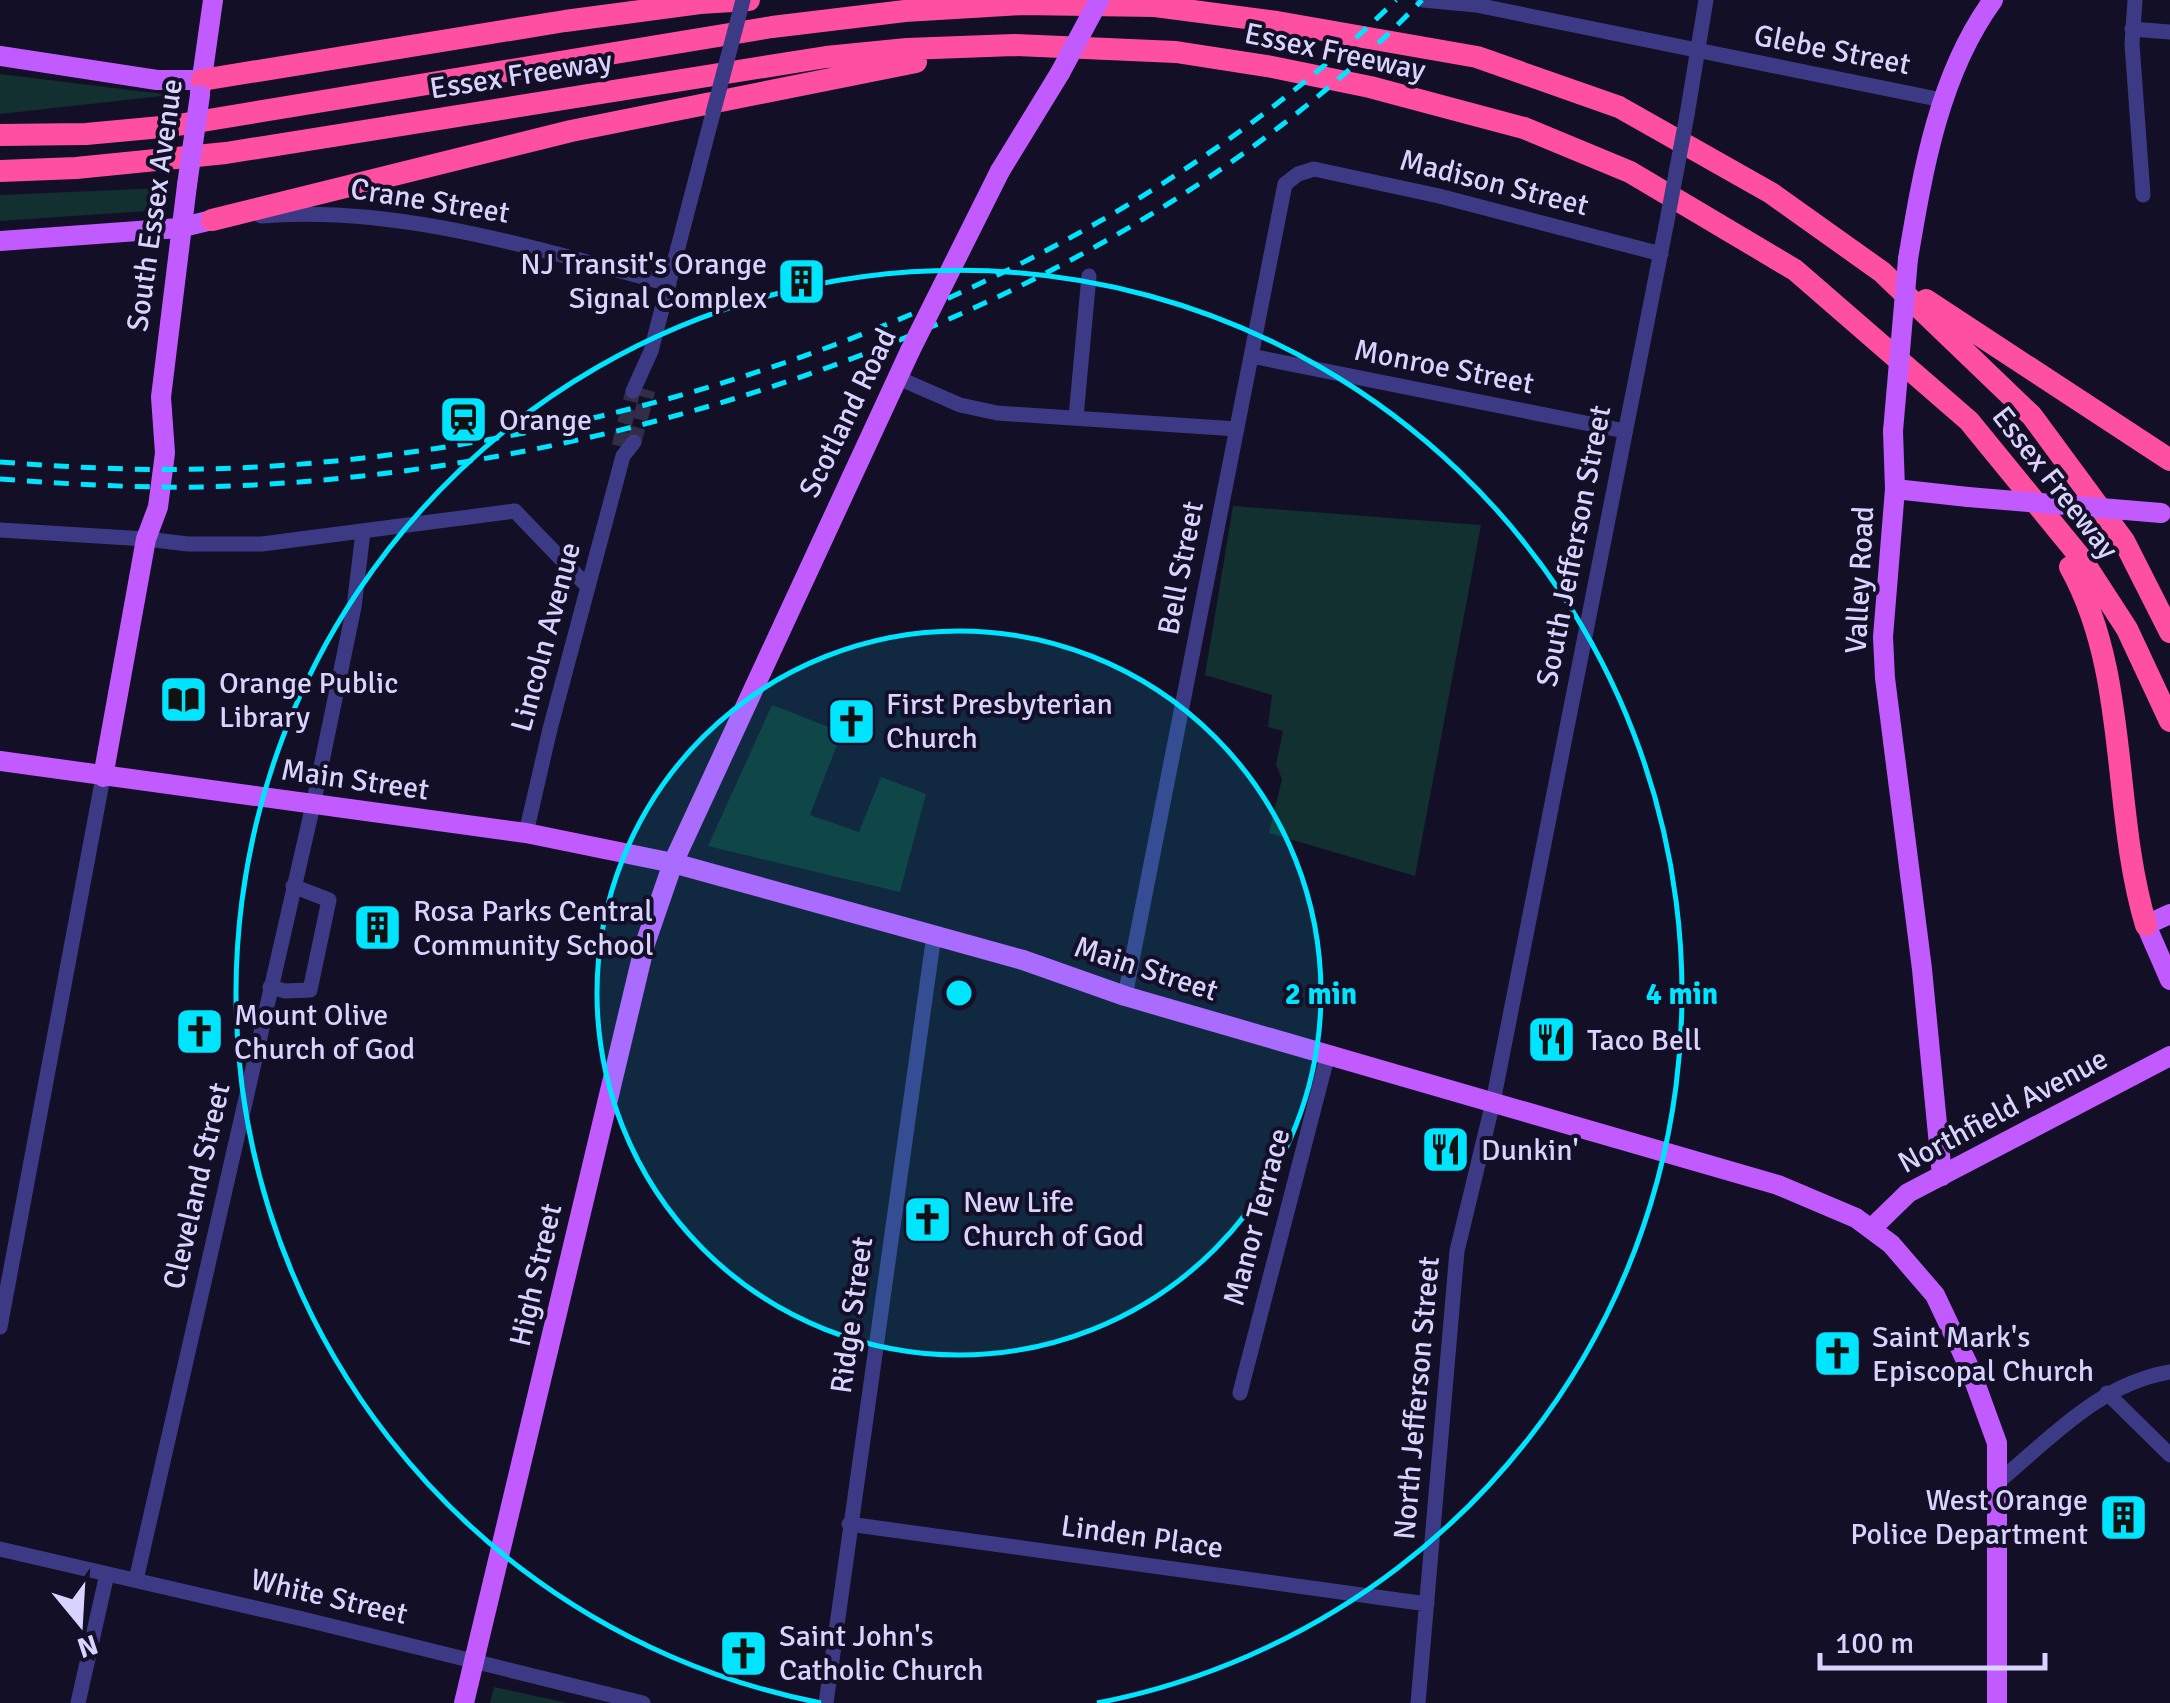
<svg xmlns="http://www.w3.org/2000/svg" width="2170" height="1703" font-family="Signika,sans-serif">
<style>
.green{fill:#12302f}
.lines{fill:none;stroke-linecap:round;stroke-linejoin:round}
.minor-tunnel{stroke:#312d47;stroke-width:15;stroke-dasharray:15 8;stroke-linecap:butt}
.minor{stroke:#3d3a85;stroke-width:15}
.major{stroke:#c25bff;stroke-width:20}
.highway{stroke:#ff4fa3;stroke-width:22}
.rail{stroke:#00e5ff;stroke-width:5;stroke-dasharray:15 12;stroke-linecap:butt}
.minor-bridge{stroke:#3d3a85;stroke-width:15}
.major-bridge{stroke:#c25bff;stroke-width:20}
.ring{fill:none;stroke:#00e5ff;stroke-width:5}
.labels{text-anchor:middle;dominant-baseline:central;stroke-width:8;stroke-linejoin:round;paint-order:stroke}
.street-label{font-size:30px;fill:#d9d4ff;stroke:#130f26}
.poi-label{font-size:30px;fill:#d9d4ff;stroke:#130f26;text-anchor:start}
.centre{fill:#00e5ff;stroke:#130f26;stroke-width:5}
.ring-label{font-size:30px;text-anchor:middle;font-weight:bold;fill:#00e5ff;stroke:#130f26;stroke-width:8;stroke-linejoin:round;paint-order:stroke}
</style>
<rect width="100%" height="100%" fill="#130f26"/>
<path class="green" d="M0,74l171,21 -171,19z
M163,188l-1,22 -162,11v-26z
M1233,506l248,19 -66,351 -146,-43 13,-54 -6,-15 7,-33 -15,-4 4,-32 -67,-20z
M772,705l70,27 -32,83 49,17 22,-55 45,17 -26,98 -192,-46z
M494,1687l74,16h-78z"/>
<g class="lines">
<path class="minor-tunnel" d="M634,442l14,-52
M619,446l14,-55"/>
<path class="minor" d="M1423,0l53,5 466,95
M2135,0l-3,44 11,151
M2132,29l38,3
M1687,115l19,-115
M261,216c139,-11 275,33 408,68
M1251,356l374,75
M896,377l64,28 37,8 240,16
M633,391l18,-40 62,-238
M1076,417l13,-141
M0,530l146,9 42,5h74l253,-33 73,76
M526,833l24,-104 73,-273 11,-14
M270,987l15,4 25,-1 19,-90 -36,-14
M1125,996l160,-812 13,-10 16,-5 125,27 222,58
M0,1327l103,-550
M1240,1393l88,-339
M2107,1393l63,62
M1997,1483c54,-45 102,-99 173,-111
M849,1524l578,80
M0,1549l307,71 336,83
M136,1580l177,-775 41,-198 9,-75
M78,1703l29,-129
M826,1703l108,-768
M1418,1703l39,-452 36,-149 173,-876"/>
<path class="major" d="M0,56l157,24h45
M200,92l13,-92
M1000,171l60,-98
M0,241l179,-13 33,-8
M1908,259c15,-89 31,-185 85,-259
M1893,431l2,58 -12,148 2,41 37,291 20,207
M1895,489l73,8
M0,761l526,72 147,30 350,97 102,36 653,189 78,33 35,26 44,51 35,74 27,74v260
M103,777l43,-238 12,-32 7,-54 -4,-56 26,-212
M2170,914l-24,11 24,55
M1872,1228l36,-35 262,-137
M464,1703l181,-759 28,-81 237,-512"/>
<path class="highway" d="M202,80l363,-59 135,-18 49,-3
M0,135l86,-1 86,-8 600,-99 133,-16 117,-7 133,2 122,16 200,35 142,50 152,86 111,79 150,144 92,125 46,91
M0,171l76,-3 150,-15 600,-96 81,-8 107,-4 162,7 96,15 98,20 154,41 106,44 165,98 174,151 112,137 46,71 43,92
M212,220l359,-89 345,-69
M1926,300l244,160
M2070,567c60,108 41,242 76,358"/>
<path class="rail" d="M0,462c68,5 137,9 205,7 416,-10 893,-175 1191,-469
M0,479c67,5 134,9 202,8 422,-10 923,-177 1220,-487"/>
<path class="minor-bridge" d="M713,113l30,-113
M1666,226l21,-111"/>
<path class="major-bridge" d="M1060,73l39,-73
M187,185l13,-90
M910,351l90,-180
M1893,431l15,-172
M1968,497l193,16"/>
</g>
<circle cx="959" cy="993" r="362" fill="#00e5ff" fill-opacity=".12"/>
<g class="ring">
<circle cx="959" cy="993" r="362"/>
<path d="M821 1703A723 723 0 1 1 1097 1703"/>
</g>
<defs>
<symbol id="building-square" viewBox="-11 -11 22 22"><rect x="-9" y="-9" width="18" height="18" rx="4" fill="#00e5ff" stroke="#130f26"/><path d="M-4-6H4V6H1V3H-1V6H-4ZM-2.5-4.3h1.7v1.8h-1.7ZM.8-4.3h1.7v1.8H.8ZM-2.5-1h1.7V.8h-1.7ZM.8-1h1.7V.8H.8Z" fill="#111"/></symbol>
<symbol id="station-square" viewBox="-11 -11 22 22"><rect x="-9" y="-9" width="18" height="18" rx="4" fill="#00e5ff" stroke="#130f26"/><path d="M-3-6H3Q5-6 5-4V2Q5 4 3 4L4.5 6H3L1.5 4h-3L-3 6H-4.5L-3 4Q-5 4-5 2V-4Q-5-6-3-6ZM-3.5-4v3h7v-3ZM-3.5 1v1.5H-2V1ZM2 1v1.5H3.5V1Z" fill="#111"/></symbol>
<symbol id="library-square" viewBox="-11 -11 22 22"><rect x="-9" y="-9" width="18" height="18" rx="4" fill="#00e5ff" stroke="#130f26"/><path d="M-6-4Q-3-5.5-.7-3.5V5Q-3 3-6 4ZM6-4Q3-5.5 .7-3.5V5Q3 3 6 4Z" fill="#111"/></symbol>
<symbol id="church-square" viewBox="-11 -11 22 22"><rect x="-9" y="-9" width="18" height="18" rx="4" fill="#00e5ff" stroke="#130f26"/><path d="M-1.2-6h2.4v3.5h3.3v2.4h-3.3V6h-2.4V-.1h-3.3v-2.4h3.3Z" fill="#111"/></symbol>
<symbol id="restaurant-square" viewBox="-11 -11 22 22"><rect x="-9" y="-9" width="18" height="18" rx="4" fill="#00e5ff" stroke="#130f26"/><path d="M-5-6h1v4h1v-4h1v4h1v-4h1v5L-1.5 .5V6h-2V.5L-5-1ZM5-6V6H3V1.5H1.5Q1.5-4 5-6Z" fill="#111"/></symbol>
</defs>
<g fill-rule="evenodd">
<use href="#building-square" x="774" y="254" width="55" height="55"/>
<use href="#station-square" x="436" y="392" width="55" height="55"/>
<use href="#library-square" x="156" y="672" width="55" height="55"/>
<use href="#church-square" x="824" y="694" width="55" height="55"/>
<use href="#building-square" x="350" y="900" width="55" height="55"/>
<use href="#church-square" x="172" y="1004" width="55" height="55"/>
<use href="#restaurant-square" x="1524" y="1012" width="55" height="55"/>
<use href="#restaurant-square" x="1418" y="1122" width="55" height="55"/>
<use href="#church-square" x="900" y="1192" width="55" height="55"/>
<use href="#church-square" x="1810" y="1326" width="55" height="55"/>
<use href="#building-square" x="2096" y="1490" width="55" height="55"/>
<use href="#church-square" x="716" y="1626" width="55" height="55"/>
</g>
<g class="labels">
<g class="street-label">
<text transform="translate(1832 50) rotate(11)">Glebe Street</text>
<text transform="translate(1335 52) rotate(12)">Essex Freeway</text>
<text transform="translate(521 75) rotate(-9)">Essex Freeway</text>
<text transform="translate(1494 183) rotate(14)">Madison Street</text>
<text transform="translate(430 201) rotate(9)">Crane Street</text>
<text transform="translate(155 205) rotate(-82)">South Essex Avenue</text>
<text transform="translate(1444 367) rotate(11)">Monroe Street</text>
<text transform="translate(848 413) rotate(-64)">Scotland Road</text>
<text transform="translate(2055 483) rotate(52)">Essex Freeway</text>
<text transform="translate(1574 546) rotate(-79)">South Jefferson Street</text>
<text transform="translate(1181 568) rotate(-79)">Bell Street</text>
<text transform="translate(1860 580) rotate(-87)">Valley Road</text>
<text transform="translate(546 637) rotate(-75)">Lincoln Avenue</text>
<text transform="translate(355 780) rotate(8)">Main Street</text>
<text transform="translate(1146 969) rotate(18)">Main Street</text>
<text transform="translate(2003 1111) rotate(-28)">Northfield Avenue</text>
<text transform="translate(197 1186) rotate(-77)">Cleveland Street</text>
<text transform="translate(1257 1217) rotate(-75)">Manor Terrace</text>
<text transform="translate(536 1275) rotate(-77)">High Street</text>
<text transform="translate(852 1315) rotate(-82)">Ridge Street</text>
<text transform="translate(1417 1398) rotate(-85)">North Jefferson Street</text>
<text transform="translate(1142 1537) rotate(8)">Linden Place</text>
<text transform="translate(329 1597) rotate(13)">White Street</text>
</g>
<g class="poi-label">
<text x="767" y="264" text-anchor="end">NJ Transit's Orange<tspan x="767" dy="34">Signal Complex</tspan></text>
<text x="499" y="420">Orange</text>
<text x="219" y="683">Orange Public<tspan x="219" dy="34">Library</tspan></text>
<text x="886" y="704">First Presbyterian<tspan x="886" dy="34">Church</tspan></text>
<text x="413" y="911">Rosa Parks Central<tspan x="413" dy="34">Community School</tspan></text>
<text x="234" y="1015">Mount Olive<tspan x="234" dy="34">Church of God</tspan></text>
<text x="1587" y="1040">Taco Bell</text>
<text x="1481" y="1150">Dunkin'</text>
<text x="963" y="1202">New Life<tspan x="963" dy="34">Church of God</tspan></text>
<text x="1872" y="1337">Saint Mark's<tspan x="1872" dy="34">Episcopal Church</tspan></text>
<text x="2088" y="1500" text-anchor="end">West Orange<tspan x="2088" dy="34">Police Department</tspan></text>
<text x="779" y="1636">Saint John's<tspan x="779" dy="34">Catholic Church</tspan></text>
</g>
</g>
<circle cx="959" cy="993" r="15" class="centre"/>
<g class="ring-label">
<text x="1321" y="1004">2 min</text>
<text x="1682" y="1004">4 min</text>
</g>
<g transform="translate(80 1623) rotate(162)" stroke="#130f26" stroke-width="8" paint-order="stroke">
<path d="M0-8L18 38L0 25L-18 38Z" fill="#d9d4ff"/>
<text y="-15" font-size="28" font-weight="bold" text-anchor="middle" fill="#d9d4ff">N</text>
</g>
<path d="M1820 1653v15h225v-15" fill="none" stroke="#d9d4ff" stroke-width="5"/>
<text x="1835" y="1653" font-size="30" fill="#d9d4ff" stroke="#130f26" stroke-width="8" paint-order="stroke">100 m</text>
</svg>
